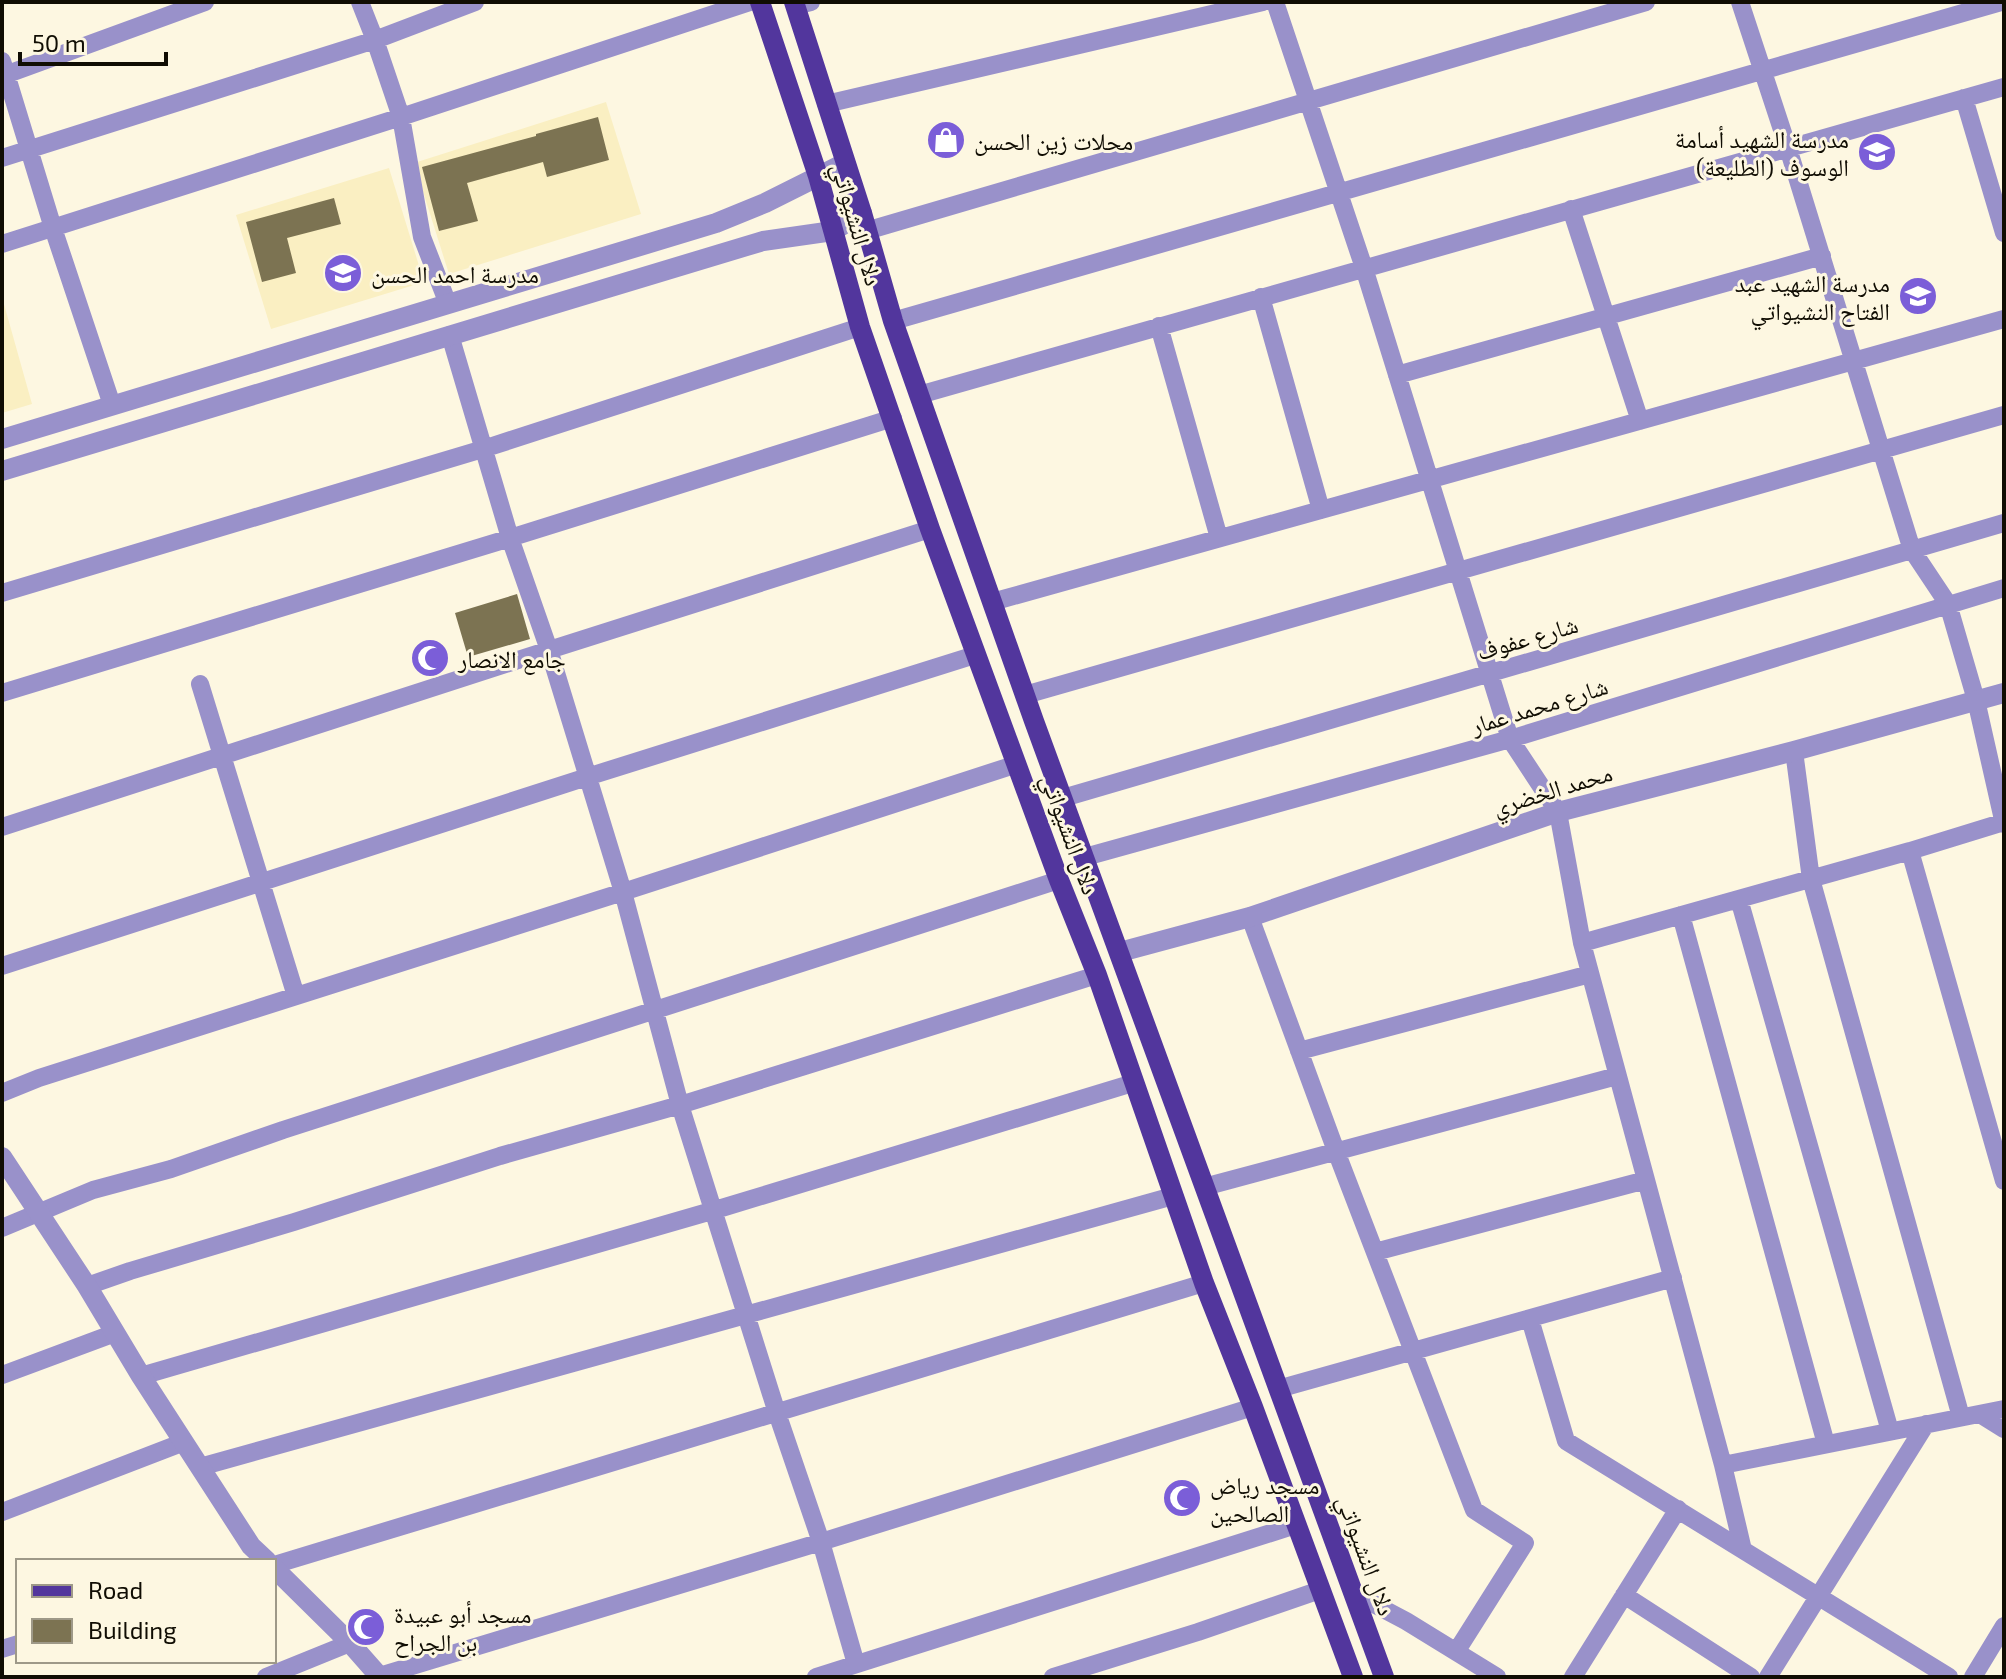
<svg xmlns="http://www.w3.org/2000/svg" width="2006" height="1679" font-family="'Exo 2','Noto Naskh Arabic',sans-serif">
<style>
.built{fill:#faefc2}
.building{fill:#7c7352}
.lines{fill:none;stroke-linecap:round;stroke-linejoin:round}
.minor{stroke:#9991ca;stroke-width:18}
.tertiary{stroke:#9991ca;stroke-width:20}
.primary{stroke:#52369d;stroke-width:20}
.labels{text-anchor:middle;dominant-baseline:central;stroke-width:6;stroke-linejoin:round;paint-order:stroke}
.poi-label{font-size:24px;fill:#100d03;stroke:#fdf7e1;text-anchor:start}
.street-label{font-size:24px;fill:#100d03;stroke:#fdf7e1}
</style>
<rect width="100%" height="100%" fill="#fdf7e1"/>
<path class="built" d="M606,102l35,112 -192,60 -35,-111z
M389,168l35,114 -153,47 -35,-114z
M2,297l30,107 -30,9z"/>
<path class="building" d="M598,117l11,43 -62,17 -4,-15 -76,21 11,38 -39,10 -17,-64 114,-31v-2z
M334,198l7,26 -54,14 9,35 -34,9 -16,-60z
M517,594l13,45 -62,18 -13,-44z"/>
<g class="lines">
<path class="minor" d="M360,2l15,38 26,77 21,120 26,67
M1275,2l89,266 146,471 48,73 24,131 141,522 20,85
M1740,2l48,146 124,402 36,54 28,96 28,124
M795,6l16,-4
M2,61l51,167 59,177
M2,76l203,-74
M1964,98l40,135
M826,104l437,-102
M2,158l373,-118 100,-38
M1571,209l69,212
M866,231l780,-229
M2,244l399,-127 349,-115
M1261,297l60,213
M893,321l1108,-319
M1159,326l60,212
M450,335l60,203 39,112 74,242 57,213 97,308 44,129 35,122
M1397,375l425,-119
M919,395l1085,-308
M2,593l481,-144 377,-122
M992,602l1012,-283
M200,684l96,312
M2,693l508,-155 383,-120
M1025,695l979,-280
M1794,751l17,128 150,538
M1063,798l941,-275
M2,827l547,-177 381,-121
M1910,851l94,330
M1085,857l425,-118 494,-151
M1739,899l151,532
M1681,915l145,529
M1250,917l86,234 138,359 51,33 -69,109
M1582,943l328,-92 94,-29
M2,966l585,-189 388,-122
M1299,1051l291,-77
M2,1093l37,-15 584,-186 394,-128
M1204,1187l413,-111
M2,1228l91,-38 78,-21 112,-39 776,-250
M1375,1252l271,-72
M87,1286l43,-15 164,-49 206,-66 180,-51 417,-130
M1530,1319l36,122 383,236
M2,1375l113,-42
M141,1376l574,-166 418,-127
M1278,1389l395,-111
M1980,1414l24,15
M1723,1465l281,-56
M200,1467l973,-271
M2,1512l182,-70
M274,1565l930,-282
M1353,1593l53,28 91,56
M1624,1595l127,82
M2,1649l16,-5
M379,1676l442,-134 432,-135
M266,1677l84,-34
M816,1677l480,-152
M1053,1677l145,-45 122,-42
M1573,1677l105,-168
M1768,1677l158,-253
M1973,1677l31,-51"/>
<path class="tertiary" d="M2,439l714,-216 49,-20 80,-40
M2,471l761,-230 70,-10 29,-18
M1120,952l130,-35 308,-105 236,-61 210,-58
M2,1157l85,129 54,90 110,170 16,15
M274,1568l76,75 30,34"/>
<path class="primary" d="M760,2l58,174 42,151 70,202 129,351 38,95 107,308 49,124 100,270
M794,2l68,211 31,108 141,400 350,956"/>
</g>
<defs>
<symbol id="shop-disc" viewBox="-11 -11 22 22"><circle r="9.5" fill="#7b5ed8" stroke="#fdf7e1"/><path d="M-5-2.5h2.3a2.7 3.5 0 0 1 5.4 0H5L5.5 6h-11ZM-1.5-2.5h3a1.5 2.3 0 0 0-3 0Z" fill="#fff"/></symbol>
<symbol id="school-disc" viewBox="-11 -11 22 22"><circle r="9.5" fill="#7b5ed8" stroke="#fdf7e1"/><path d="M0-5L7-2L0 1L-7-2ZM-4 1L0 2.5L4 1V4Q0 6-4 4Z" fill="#fff"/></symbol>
<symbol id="mosque-disc" viewBox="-11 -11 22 22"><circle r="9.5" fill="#7b5ed8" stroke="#fdf7e1"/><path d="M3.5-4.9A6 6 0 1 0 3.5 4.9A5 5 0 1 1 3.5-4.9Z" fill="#fff"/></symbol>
</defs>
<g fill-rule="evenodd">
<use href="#shop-disc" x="924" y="118" width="44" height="44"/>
<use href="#school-disc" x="1855" y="130" width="44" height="44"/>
<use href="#school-disc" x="321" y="251" width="44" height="44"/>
<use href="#school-disc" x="1896" y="274" width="44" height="44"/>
<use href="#mosque-disc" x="408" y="636" width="44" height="44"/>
<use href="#mosque-disc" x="1160" y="1476" width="44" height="44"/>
<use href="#mosque-disc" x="344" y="1605" width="44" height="44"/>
</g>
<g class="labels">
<g class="poi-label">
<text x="1849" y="138" text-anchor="end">مدرسة الشهيد أسامة<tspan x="1849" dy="28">الوسوف (الطليعة)</tspan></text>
<text x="974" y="140">محلات زين الحسن</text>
<text x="371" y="273">مدرسة احمد الحسن</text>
<text x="1890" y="282" text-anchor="end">مدرسة الشهيد عبد<tspan x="1890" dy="28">الفتاح النشيواتي</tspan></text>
<text x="458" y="658">جامع الانصار</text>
<text x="1210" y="1484">مسجد رياض<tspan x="1210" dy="28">الصالحين</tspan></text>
<text x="394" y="1613">مسجد أبو عبيدة<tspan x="394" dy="28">بن الجراح</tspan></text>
</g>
<g class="street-label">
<text transform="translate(858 224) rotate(74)">دلال النشيواتي</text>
<text transform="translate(1527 637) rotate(-16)">شارع عفوف</text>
<text transform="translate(1539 705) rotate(-17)">شارع محمد عمار</text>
<text transform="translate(1552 789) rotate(-17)">محمد الخضري</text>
<text transform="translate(1071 834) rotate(70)">دلال النشيواتي</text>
<text transform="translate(1367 1555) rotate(70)">دلال النشيواتي</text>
</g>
</g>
<rect width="2006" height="1679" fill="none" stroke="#100d03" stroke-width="8"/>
<rect x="16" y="1559" width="260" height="104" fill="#fdf7e1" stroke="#9e9988" stroke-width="2"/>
<rect x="32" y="1585" width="40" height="12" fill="#52369d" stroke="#9e9988" stroke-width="2"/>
<text x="88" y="1599" font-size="24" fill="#100d03">Road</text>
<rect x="32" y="1619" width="40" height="24" fill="#7c7352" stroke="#9e9988" stroke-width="2"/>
<text x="88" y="1639" font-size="24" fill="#100d03">Building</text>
<path d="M20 52v12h146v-12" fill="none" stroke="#100d03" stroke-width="4"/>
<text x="32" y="52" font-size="24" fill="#100d03" stroke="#fdf7e1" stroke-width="6" paint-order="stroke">50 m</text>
</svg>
